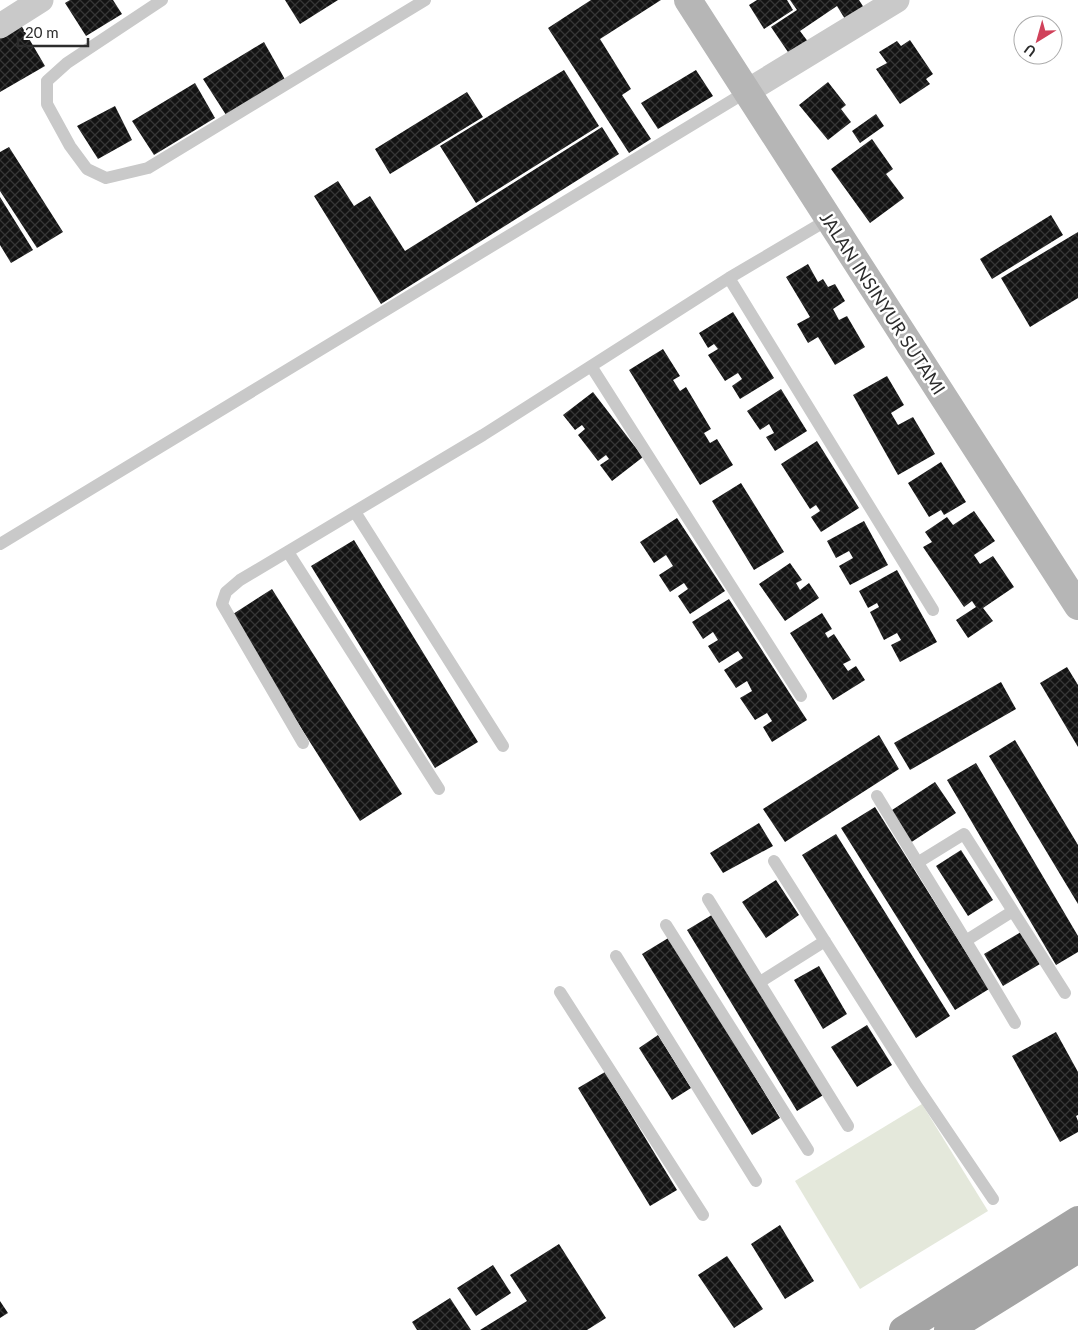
<svg xmlns="http://www.w3.org/2000/svg" width="1078" height="1330" font-family="Lato,sans-serif">
<style>
.grass{fill:#e4e8db}
.building{fill:url(#building-cross-hatch)}
.lines{fill:none;stroke-linecap:round;stroke-linejoin:round}
.lane{stroke:#c9c9c9;stroke-width:12}
.street{stroke:#c9c9c9;stroke-width:25}
.secondary{stroke:#b6b6b6;stroke-width:28}
.primary{stroke:#a4a4a4;stroke-width:28}
.labels{text-anchor:middle;dominant-baseline:central;stroke-width:5;stroke-linejoin:round;paint-order:stroke}
.street-label{font-size:18px;fill:#2c2c2c;stroke:#fff}
</style>
<defs>
<pattern id="building-cross-hatch" width="8" height="8" patternUnits="userSpaceOnUse" patternTransform="scale(1.25)"><rect width="8" height="8" fill="#131313"/><path d="M0 0l8 8M0 8l8-8" fill="none" stroke="#363636"/></pattern>
</defs>
<rect width="100%" height="100%" fill="#fff"/>
<path class="grass" d="M922,1104l66,107 -128,78 -65,-108z"/>
<path class="building" d="M70,0h43l9,14 -36,22 -21,-33z
M285,0h53l-38,24z
M591,0h70l-61,39 31,50 -9,6 29,44 -22,14 -81,-125z
M757,0h30l6,10 -29,19 -15,-24z
M790,0h69l7,11 -18,13 -11,-18 -37,25 9,12 -19,12 -19,-28 26,-17z
M21,25l24,41 -45,26v-54z
M910,40l23,34 -7,5 4,5 -30,20 -24,-35 11,-6 -8,-11 18,-11 4,5z
M264,42l23,41 -59,35 -25,-39z
M564,70l35,56 -123,77 -36,-57z
M696,70l17,26 -55,33 -17,-26z
M828,82l18,23 -5,4 10,13 -23,18 -29,-35z
M195,83l20,35 -61,37 -22,-34z
M467,92l16,25 -93,57 -15,-25z
M115,106l17,34 -34,19 -21,-33z
M876,114l8,12 -24,17 -8,-12z
M602,127l17,27 -238,150 -67,-108 24,-15 16,25 16,-10 35,55z
M872,139l21,30 -7,5 18,24 -34,25 -39,-54z
M9,147l54,85 -26,16 -37,-57v-39z
M0,197l33,53 -22,13 -11,-18z
M1051,215l12,20 -71,44 -12,-20z
M1078,232v66l-48,29 -29,-49z
M808,264l10,18 5,-3 5,8 7,-3 10,17 -12,8 6,11 8,-4 18,31 -30,18 -17,-28 -10,6 -11,-19 13,-7 -24,-40z
M733,312l41,66 -34,21 -8,-13 10,-7 -4,-6 -13,8 -17,-26 10,-6 -4,-5 -6,4 -9,-15z
M663,349l17,27 -7,4 7,11 6,-4 25,42 -7,4 6,10 7,-4 16,26 -33,20 -71,-115z
M887,376l17,29 -13,8 7,12 15,-8 22,37 -37,21 -45,-80z
M781,389l26,42 -32,20 -9,-14 8,-4 -5,-9 -9,6 -13,-19z
M593,392l50,65 -31,24 -12,-16 9,-6 -3,-4 -8,6 -20,-26 7,-6 -3,-4 -7,5 -12,-15z
M817,441l42,67 -38,24 -10,-15 9,-6 -4,-6 -6,4 -29,-45z
M941,462l25,40 -22,13 -3,-5 -12,7 -21,-34z
M741,483l43,69 -30,18 -42,-69z
M974,511l21,30 -21,14 6,9 13,-8 21,31 -31,21 10,13 -25,17 -12,-18 20,-13 -4,-6 -8,6 -41,-60 9,-5 -7,-10 22,-15 6,8z
M677,518l48,73 -35,23 -12,-18 10,-7 -4,-6 -14,9 -11,-17 14,-9 -7,-11 -12,8 -14,-21z
M864,521l24,44 -38,20 -11,-19 14,-8 -4,-7 -13,7 -9,-17z
M354,540l124,202 -43,26 -124,-202z
M790,563l12,17 -6,3 4,7 9,-7 10,15 -34,23 -26,-37z
M897,570l40,72 -37,20 -9,-17 10,-5 -4,-7 -13,7 -14,-28 9,-5 -2,-4 -9,5 -9,-17z
M272,589l130,205 -42,27 -130,-205z
M729,599l78,121 -35,22 -9,-15 9,-6 -5,-8 -12,7 -15,-22 12,-7 -5,-10 -11,7 -12,-18 19,-12 -5,-7 -19,12 -11,-17 10,-6 -5,-8 -10,7 -11,-17z
M822,613l10,16 -7,4 3,5 6,-4 17,26 -8,4 5,7 8,-5 9,14 -32,20 -43,-67z
M1067,667l11,18v62l-38,-64z
M1001,682l15,27 -106,61 -16,-27z
M879,735l20,34 -114,73 -22,-33z
M1015,740l63,105v59l-89,-148z
M976,763l102,173v16l-22,13 -109,-185z
M935,782l21,31 -46,30 -21,-31z
M875,807l114,182 -34,21 -114,-182z
M759,823l14,23 -50,27 -13,-20z
M836,834l114,182 -34,22 -114,-183z
M961,850l32,50 -25,16 -32,-50z
M776,880l23,35 -33,23 -24,-36z
M715,913l110,181 -28,17 -110,-181z
M1021,932l19,32 -37,22 -19,-32z
M670,937l110,181 -28,17 -110,-181z
M819,966l28,48 -24,15 -29,-49z
M867,1025l25,40 -35,22 -26,-40z
M1056,1032l22,40v43l-2,1 2,5v11l-18,10 -48,-86z
M658,1035l33,53 -19,12 -33,-52z
M605,1072l72,118 -27,16 -72,-118z
M780,1225l34,56 -29,18 -34,-55z
M559,1244l47,74 -19,12h-107l47,-29 -17,-26z
M727,1256l36,53 -29,19 -36,-53z
M493,1265l18,28 -35,23 -19,-28z
M450,1298l21,32h-54l-5,-8z
M0,1301l8,12 -8,5z"/>
<g class="lines">
<path class="lane" d="M162,0l-95,63 -20,18v23l23,42 17,23 19,9 42,-10 277,-168
M729,278l204,332
M591,366l210,330
M355,512l148,234
M0,544l746,-452
M288,552l151,237
M303,743l-81,-139 4,-12 14,-12 243,-145 246,-157 100,-59
M877,796c46,76 93,150 138,227
M774,861l142,224 77,114
M917,863l47,-29 101,159
M708,899l140,227
M666,925l142,225
M967,940l46,-29
M616,956l140,225
M760,982l65,-41
M560,992l143,223"/>
<path class="street" d="M0,26l41,-26
M746,92l151,-92"/>
<path class="secondary" d="M688,0l390,606"/>
<path class="primary" d="M903,1330l175,-110
M948,1330l130,-81"/>
</g>
<g class="labels">
<g class="street-label">
<text transform="translate(883 303) rotate(57)">JALAN INSINYUR SUTAMI</text>
</g>
</g>
<g transform="translate(1038 40) rotate(217)"><circle r="24" fill="#ffffff" stroke="#ababab"/>
<path d="M0-4L9 19L0 12L-9 19Z" fill="#d0415a"/>
<text y="-8" font-size="14" font-weight="bold" text-anchor="middle" fill="#2c2c2c">U</text>
</g>
<path d="M18 38v8h70v-8" fill="none" stroke="#2c2c2c" stroke-width="2.5"/>
<text x="25" y="38" font-size="15" fill="#2c2c2c" stroke="#ffffff" stroke-width="4" paint-order="stroke">20 m</text>
</svg>
